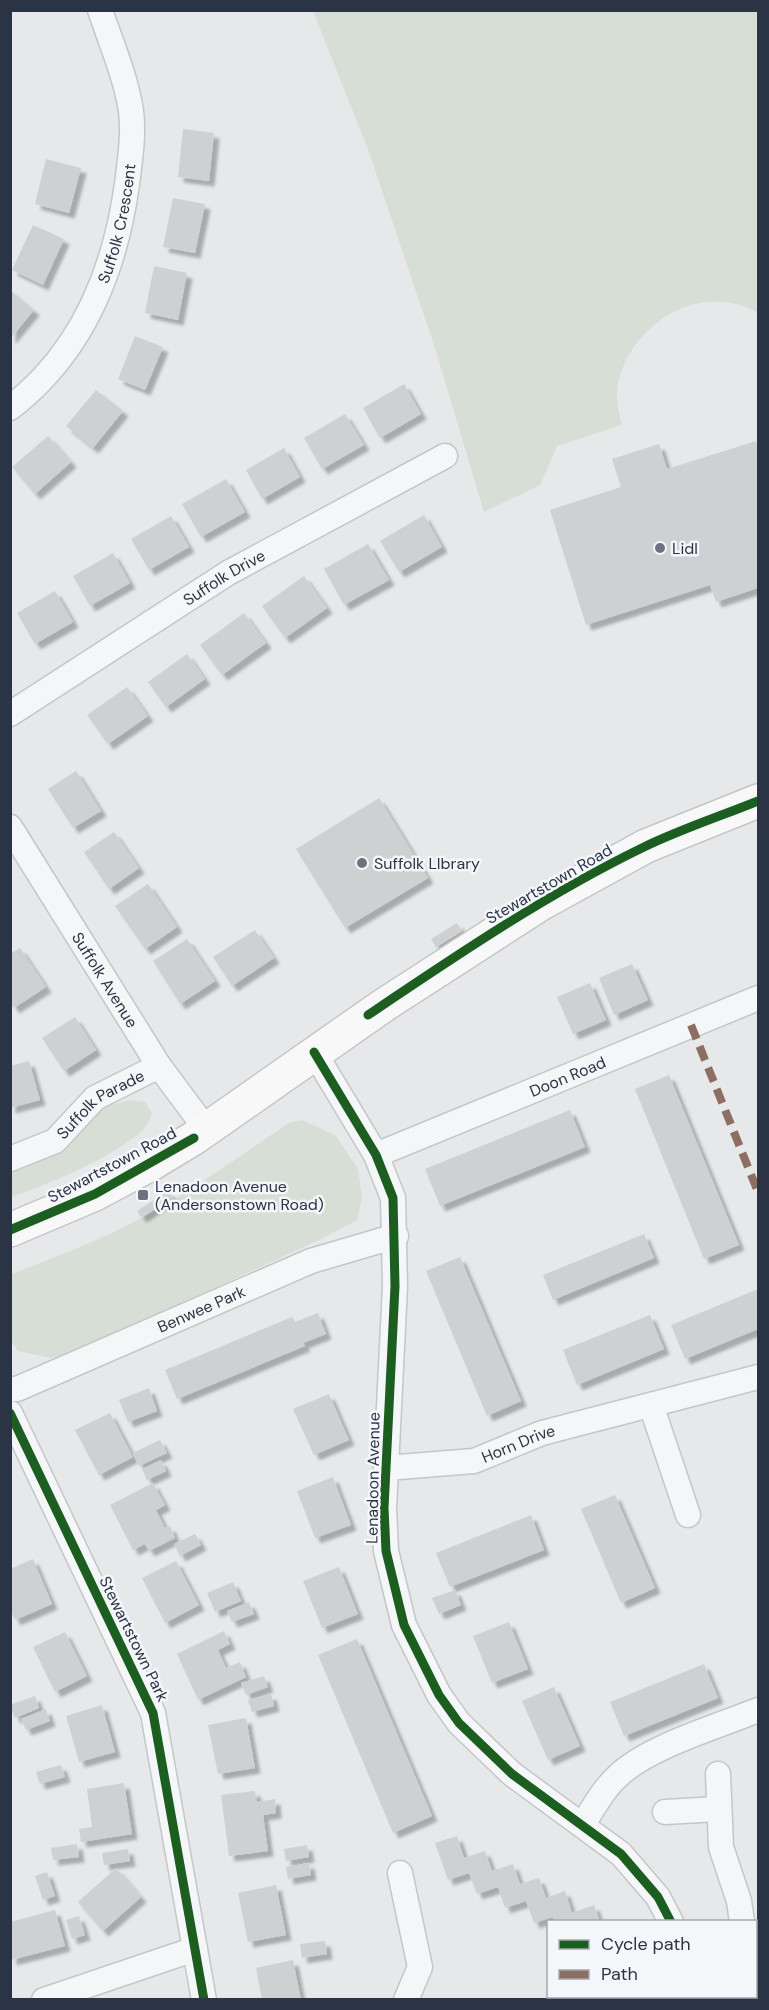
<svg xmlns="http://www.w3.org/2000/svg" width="769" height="2010" font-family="'DM Sans',sans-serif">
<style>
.green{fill:#d6ded6}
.building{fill:#ced0d2;filter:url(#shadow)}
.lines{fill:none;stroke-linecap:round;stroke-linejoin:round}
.minor-casing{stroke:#c4c6c8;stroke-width:27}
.secondary-casing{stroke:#c4c6c8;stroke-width:36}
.minor{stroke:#f5f6f7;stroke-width:24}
.secondary{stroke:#f8f8f8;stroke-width:33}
.quiet{stroke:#8d6e63;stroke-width:8;stroke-dasharray:15 8;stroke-linecap:butt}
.cycleway-casing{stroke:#f4f6f9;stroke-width:13}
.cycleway{stroke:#1b5e20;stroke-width:9}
.poi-dot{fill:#6c737e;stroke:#f4f6f9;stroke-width:2}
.labels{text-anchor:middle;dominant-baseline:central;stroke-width:5;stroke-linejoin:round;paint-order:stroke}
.street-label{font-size:16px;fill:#2b3444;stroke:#f4f6f9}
.poi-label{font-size:16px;fill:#2b3444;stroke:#f4f6f9;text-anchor:start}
</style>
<defs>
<filter id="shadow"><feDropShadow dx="5.5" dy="5.5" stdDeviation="1.5" flood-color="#0004"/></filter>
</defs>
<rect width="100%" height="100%" fill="#e6e8ea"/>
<path class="green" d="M313,11h445v302c-55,-32 -123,7 -139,66 -4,15 -1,32 3,46l-65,21 -17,39 -56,27 -48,-161 -68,-202z
M130,1100l15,2 7,12c-3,6 -5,12 -9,16 -29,27 -94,54 -132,67v-27l74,-46 22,-18z
M302,1120l33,15 23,34 4,29 -5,22 -36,19 -243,112 -27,7 -33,-7 -7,-10v-67c40,-15 80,-30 119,-50 55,-28 107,-66 159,-101z"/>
<path class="building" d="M183,129l31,4 -5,48 -31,-4z
M46,159l35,9 -12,45 -34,-9z
M173,198l32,6 -10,49 -32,-6z
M33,225l31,14 -21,46 -31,-15z
M154,266l33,7 -9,47 -33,-7z
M10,290l24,20 -24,29z
M135,336l28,11 -18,43 -27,-11z
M404,384l17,30 -41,24 -17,-30z
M96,390l27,21 -30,37 -27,-22z
M345,414l19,31 -42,24 -18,-31z
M48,436l23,26 -36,32 -23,-27z
M756,441l2,8v139l-42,14 -6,-17 -124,40 -36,-115 71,-23 -9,-28 47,-15 8,25z
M284,448l16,29 -38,22 -16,-29z
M226,479l19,33 -44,25 -19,-33z
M424,515l18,32 -43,25 -19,-31z
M171,516l18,31 -40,23 -18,-31z
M368,544l21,36 -45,25 -20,-36z
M113,553l17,30 -40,23 -17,-30z
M304,576l23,32 -42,30 -23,-32z
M55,591l18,31 -38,22 -18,-31z
M244,613l22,30 -44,32 -22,-30z
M187,654l18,25 -39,28 -18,-25z
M127,687l21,29 -40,28 -21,-29z
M76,771l25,40 -28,17 -25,-39z
M379,798l49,80 -83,50 -49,-79z
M114,832l25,36 -30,21 -25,-37z
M148,884l29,43 -32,22 -30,-43z
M457,923l5,8 -26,16 -5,-8z
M255,930l19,28 -42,28 -19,-29z
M187,939l28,42 -35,23 -27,-43z
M20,948l26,39 -32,21 -4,-6v-48z
M632,964l16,36 -34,15 -15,-37z
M590,983l16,37 -33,14 -16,-37z
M75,1017l21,33 -32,21 -22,-33z
M29,1061l11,39 -30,8v-42z
M669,1075l70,170 -35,14 -69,-170z
M570,1110l15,37 -145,59 -15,-37z
M168,1191l4,6 -31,20 -4,-6z
M644,1234l10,24 -101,42 -10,-25z
M460,1257l61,144 -34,15 -61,-145z
M758,1289v40l-73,30 -14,-34z
M318,1313l8,21 -23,9 2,3 -128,53 -12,-29 127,-53 3,5z
M650,1315l14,34 -87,36 -14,-35z
M149,1388l8,23 -29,11 -9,-22z
M329,1394l20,46 -35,15 -21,-46z
M110,1413l23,44 -34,18 -24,-45z
M160,1440l7,13 -28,13 -6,-13z
M161,1460l5,11 -19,9 -5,-11z
M333,1477l18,48 -36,13 -18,-47z
M153,1483l12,22 -9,5 9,18 5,-2 5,12 -26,13 -4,-7 -12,6 -23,-45z
M615,1495l40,93 -34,15 -40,-94z
M531,1515l13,35 -94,37 -14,-34z
M195,1534l6,11 -21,11 -6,-12z
M33,1559l19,45 -37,16 -5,-11v-40z
M176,1561l23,44 -34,18 -23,-45z
M339,1567l19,47 -36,14 -19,-47z
M233,1582l8,19 -26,11 -8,-19z
M455,1590l6,15 -22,9 -7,-16z
M249,1602l5,12 -22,8 -5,-11z
M509,1622l19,47 -36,14 -19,-47z
M224,1631l6,13 -12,6 8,18 14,-6 6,15 -48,23 -21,-46z
M65,1632l22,44 -32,16 -22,-45z
M357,1639l75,177 -39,17 -75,-178z
M704,1664l14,34 -94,38 -14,-34z
M264,1676l4,11 -22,8 -5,-12z
M554,1687l26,59 -32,14 -26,-59z
M271,1694l3,12 -22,6 -4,-12z
M35,1696l4,12 -24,10 -5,-13z
M102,1705l13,47 -36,10 -13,-46z
M46,1709l4,12 -24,9 -5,-11z
M246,1718l9,50 -37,6 -10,-49z
M61,1765l4,12 -25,7 -4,-12z
M124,1783l8,51 -51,8 -2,-13 13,-2 -5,-38z
M255,1791l2,11 18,-3 1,14 -13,2 5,36 -39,5 -8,-61z
M457,1836l7,22 21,-7 7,20 21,-7 7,20 19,-6 7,20 19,-7 7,22 22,-8 6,17h-46l-1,-5 -19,6 -8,-22 -21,7 -7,-21 -21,7 -8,-21 -21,7 -13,-37z
M77,1844l2,13 -26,3 -2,-12z
M307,1845l2,12 -23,4 -2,-12z
M128,1849l2,12 -26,4 -2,-12z
M309,1863l2,12 -23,4 -2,-12z
M116,1868l25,29 -38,34 -25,-29z
M47,1872l8,24 -12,4 -8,-24z
M276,1885l10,50 -38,7 -10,-49z
M55,1910l10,36 -54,14 -1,-38z
M79,1916l6,19 -13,4 -6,-19z
M325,1941l2,13 -25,4 -2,-14z
M293,1960l8,40h-39l-6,-32z
M605,1996h44l1,4h-53z"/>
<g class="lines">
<defs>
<g id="minor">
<path id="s1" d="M10,408c72,-55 105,-137 117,-224 3,-24 7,-50 4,-73 -5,-34 -20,-68 -31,-101"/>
<path id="s2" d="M10,714l218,-141 217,-117"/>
<path id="s3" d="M10,827l149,239 47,63"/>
<path d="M314,1052l62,103 17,43 2,88 -11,222 2,43 18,74 35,70 20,28 53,51 109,80 37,43 13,25"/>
<path id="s4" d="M376,1155l382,-157"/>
<path id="s5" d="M10,1159l45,-18 40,-43 64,-32"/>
<path id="s6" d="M10,1389h7l294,-128 85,-25"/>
<path d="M651,1405l37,110"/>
<path d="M10,1413l143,300 51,287"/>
<path id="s7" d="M386,1468l88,-7 68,-28 216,-56"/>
<path d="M718,1774l3,73 18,54 3,21"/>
<path d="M665,1812l53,-3"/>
<path d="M583,1824c11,-17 21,-36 36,-49 31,-29 100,-49 139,-65"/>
<path d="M400,1873l20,94 -14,33"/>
<path d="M700,1996l1,4"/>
<path d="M44,2000l151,-51"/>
</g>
<path id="secondary" d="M10,1230l85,-36 56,-30 43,-26 190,-133 158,-102 104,-57 112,-45"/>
</defs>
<use href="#minor" class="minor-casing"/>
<use href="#secondary" class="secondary-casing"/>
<use href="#minor" class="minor"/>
<use href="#secondary" class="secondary"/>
<path class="quiet" d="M691,1025l67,167
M756,1944l2,2"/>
<defs>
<path id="cycleway" d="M368,1015c89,-60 179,-121 276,-168 37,-18 77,-31 114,-46
M314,1052l62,103 17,43 2,88 -11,222 2,43 18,74 35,70 20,28 53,51 109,80 37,43 13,25
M10,1230l85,-36 99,-56
M10,1413l143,300 51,287"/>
</defs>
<use href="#cycleway" class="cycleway-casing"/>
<use href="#cycleway" class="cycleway"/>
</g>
<g class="poi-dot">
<circle cx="660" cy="548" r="6"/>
<circle cx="362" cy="863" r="6"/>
<rect x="137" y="1189" width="12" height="12" rx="3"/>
</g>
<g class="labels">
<g class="street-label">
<text stroke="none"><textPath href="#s1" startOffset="219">Suffolk Crescent</textPath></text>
<text stroke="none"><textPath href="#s2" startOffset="254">Suffolk Drive</textPath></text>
<text transform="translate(549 884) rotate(-30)">Stewartstown Road</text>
<text stroke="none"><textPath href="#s3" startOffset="180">Suffolk Avenue</textPath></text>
<text stroke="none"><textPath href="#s4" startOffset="207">Doon Road</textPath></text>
<text stroke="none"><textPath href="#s5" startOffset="108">Suffolk Parade</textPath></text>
<text transform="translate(112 1165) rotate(-28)">Stewartstown Road</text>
<text stroke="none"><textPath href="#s6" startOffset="208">Benwee Park</textPath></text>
<text stroke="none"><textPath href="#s7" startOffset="136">Horn Drive</textPath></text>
<text transform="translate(373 1478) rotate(-89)">Lenadoon Avenue</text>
<text transform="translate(134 1639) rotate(64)">Stewartstown Park</text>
</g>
<g class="poi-label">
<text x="672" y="548">Lidl</text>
<text x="374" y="863">Suffolk LIbrary</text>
<text x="155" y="1186">Lenadoon Avenue<tspan x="155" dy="18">(Andersonstown Road)</tspan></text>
</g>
</g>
<rect width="769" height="2010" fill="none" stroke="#2b3444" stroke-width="24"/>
<rect x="547" y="1920" width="210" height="78" fill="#f4f6f9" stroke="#a4a8b1" stroke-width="1.5"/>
<rect x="559" y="1940" width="30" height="9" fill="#1b5e20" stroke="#a4a8b1" stroke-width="1.5"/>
<text x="601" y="1950" font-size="18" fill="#2b3444">Cycle path</text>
<rect x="559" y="1970" width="30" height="9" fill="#8d6e63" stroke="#a4a8b1" stroke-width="1.5"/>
<text x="601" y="1980" font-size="18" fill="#2b3444">Path</text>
</svg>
